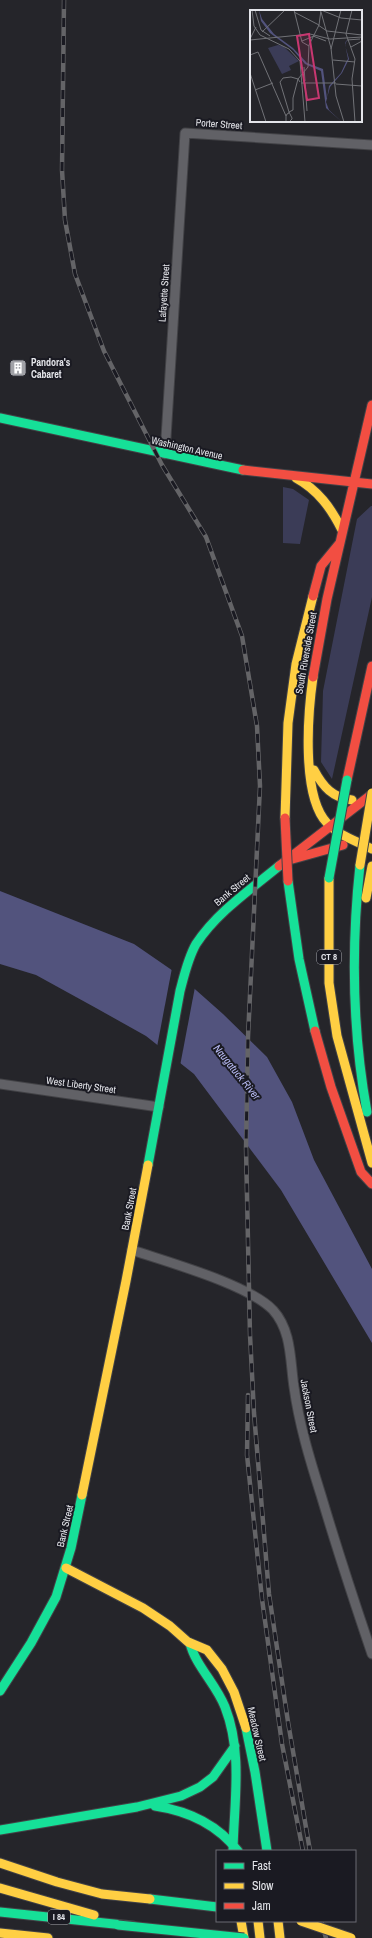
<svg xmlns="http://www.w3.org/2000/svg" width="372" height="1938" font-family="'Archivo Narrow',sans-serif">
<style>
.green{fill:#3b3c57}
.water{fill:#52537d}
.pier{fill:#25252a}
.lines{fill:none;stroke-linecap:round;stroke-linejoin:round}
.street-casing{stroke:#424246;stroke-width:11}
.fast-casing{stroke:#424246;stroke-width:11}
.slow-casing{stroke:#424246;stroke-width:11}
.jam-casing{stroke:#424246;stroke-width:11}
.street{stroke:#616166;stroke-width:9}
.fast{stroke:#16e098;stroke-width:9}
.slow{stroke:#ffcf43;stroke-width:9}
.jam{stroke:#f24e42;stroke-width:9}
.rail-casing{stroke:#646467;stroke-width:4.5}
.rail{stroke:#1a1a22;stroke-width:3;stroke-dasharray:9;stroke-linecap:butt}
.fast-bridge-casing{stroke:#424246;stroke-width:11;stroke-linecap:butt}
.slow-bridge-casing{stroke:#424246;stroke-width:11;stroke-linecap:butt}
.jam-bridge-casing{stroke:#424246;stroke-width:11;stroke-linecap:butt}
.fast-bridge{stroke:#16e098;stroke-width:9}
.slow-bridge{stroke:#ffcf43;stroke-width:9}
.jam-bridge{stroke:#f24e42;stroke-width:9}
.labels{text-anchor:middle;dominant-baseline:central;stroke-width:4;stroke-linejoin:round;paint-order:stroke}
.shield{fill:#1a1a22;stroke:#a7a8ae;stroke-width:1}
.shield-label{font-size:9px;font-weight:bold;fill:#e4e5ea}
.street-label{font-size:10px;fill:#e4e5ea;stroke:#1a1a22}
.poi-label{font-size:10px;font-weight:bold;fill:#e4e5ea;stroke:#1a1a22;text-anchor:start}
.water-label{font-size:11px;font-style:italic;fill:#b8bbf4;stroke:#1a1a22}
.inset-road{fill:none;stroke:#717277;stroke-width:1}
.view{fill:#c73770;fill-opacity:0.15;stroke:#c73770;stroke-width:2}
.inset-edge{fill:none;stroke:#e4e5ea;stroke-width:2}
</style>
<rect width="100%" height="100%" fill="#25252a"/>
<path class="green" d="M283,487l10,2 16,11 -9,44 -17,-1z
M371,506h1v91l-40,182 -11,-17 2,-71 34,-172z"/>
<path class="water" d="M0,891l134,53 45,31 44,39 44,43 25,45 22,58 58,109v74l-91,-153 -87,-116 -48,-38 -50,-28 -60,-33 -36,-11z"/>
<path class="pier" d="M172,968l23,19 -15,79 -23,-19z"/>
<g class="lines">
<defs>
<path id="street" d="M165,454l20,-321 187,12
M0,1084l159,23
M132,1250c35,12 116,34 141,60 19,21 17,51 21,77 5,37 16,73 27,108 16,54 33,106 51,159"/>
<path id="fast" d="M0,418l243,52
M360,865c-9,83 -8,164 7,247
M288,881l11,78 16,72
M148,1165l32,-174c4,-15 8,-33 16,-47 21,-32 54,-54 83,-78
M190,1643c5,22 26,41 35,64 18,46 9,95 8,143
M0,1691l31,-48 25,-46 15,-49 11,-53
M246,1728l9,44 12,79
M155,1806c34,5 62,18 83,45
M0,1830l137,-23 44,-11 19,-9 13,-10 22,-31
M150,1899l67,8
M0,1912l133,14"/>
<path id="slow" d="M296,478c22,12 35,30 46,52
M313,677c-5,35 -12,119 14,146 12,13 30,18 45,26
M314,770c9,17 19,28 38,30
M285,818l3,-95 8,-59 17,-68
M329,878v105l8,53 35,127
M366,898l6,-32
M82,1495l44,-214 22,-116
M66,1568l77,40 27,18 18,16 19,8 15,19 12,23 12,36
M0,1863l57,19 45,12 48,5
M0,1888l94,27
M241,1921l3,17
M258,1921l2,17
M278,1921l2,17
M0,1933l48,5"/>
<path id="jam" d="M243,470l129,14
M313,596l8,-30 18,-22
M313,677l14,-78 45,-194
M347,780l25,-114
M289,860l54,-15
M279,866l93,-72
M315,1031l16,56 30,85 11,12"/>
</defs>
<use href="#street" class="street-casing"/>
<use href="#fast" class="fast-casing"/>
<use href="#slow" class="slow-casing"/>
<use href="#jam" class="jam-casing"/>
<use href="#street" class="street"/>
<use href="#fast" class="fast"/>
<use href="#slow" class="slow"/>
<use href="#jam" class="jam"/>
<defs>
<path id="rail" d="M64,0l-2,170 3,50 10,54 29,77 58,114 44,72 36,99 15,90 3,60 -12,251 -2,111 4,187 4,78 15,181 19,128 22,129
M248,1395l-1,60 15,144 20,145 21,107
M321,1921l5,17"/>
</defs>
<use href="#rail" class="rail-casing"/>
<use href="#rail" class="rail"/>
<defs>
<path id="fast-bridge" d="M329,878l18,-98
M118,1925l126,13"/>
<path id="slow-bridge" d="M360,865l12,-72
M301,1921l50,17"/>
<path id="jam-bridge" d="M285,818l3,63"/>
</defs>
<use href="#fast-bridge" class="fast-bridge-casing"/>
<use href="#slow-bridge" class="slow-bridge-casing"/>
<use href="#jam-bridge" class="jam-bridge-casing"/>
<use href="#fast-bridge" class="fast-bridge"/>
<use href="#slow-bridge" class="slow-bridge"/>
<use href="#jam-bridge" class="jam-bridge"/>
</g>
<defs>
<symbol id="building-square" viewBox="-11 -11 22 22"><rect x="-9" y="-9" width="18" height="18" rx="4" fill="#a1a2a7" stroke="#1a1a22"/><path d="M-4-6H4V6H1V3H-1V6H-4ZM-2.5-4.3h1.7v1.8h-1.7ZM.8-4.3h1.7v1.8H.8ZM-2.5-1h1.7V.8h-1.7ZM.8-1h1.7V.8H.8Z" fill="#fff"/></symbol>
</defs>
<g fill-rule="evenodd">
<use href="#building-square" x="8" y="358" width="20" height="20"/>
</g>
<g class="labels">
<g class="shield">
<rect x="317" y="950" width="24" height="14" rx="3"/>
<rect x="48" y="1910" width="22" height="14" rx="3"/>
</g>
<g class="shield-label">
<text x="329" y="957">CT 8</text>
<text x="59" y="1917">I 84</text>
</g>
<g class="street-label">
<text transform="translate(219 124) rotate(4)">Porter Street</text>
<text transform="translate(164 293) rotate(-86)">Lafayette Street</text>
<text transform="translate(187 448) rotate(13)">Washington Avenue</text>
<text transform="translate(306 653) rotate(-80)">South Riverside Street</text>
<text transform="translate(232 890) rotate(-40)">Bank Street</text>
<text transform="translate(81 1085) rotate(8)">West Liberty Street</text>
<text transform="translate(129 1209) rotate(-79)">Bank Street</text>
<text transform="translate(309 1406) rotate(79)">Jackson Street</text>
<text transform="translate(65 1526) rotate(-77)">Bank Street</text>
<text transform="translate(257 1734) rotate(77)">Meadow Street</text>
</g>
<g class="poi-label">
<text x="31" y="362">Pandora's<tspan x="31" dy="12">Cabaret</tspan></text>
</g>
<g class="water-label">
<text transform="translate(237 1072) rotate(51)">Naugatuck River</text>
</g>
</g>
<g transform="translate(250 10)">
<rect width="112" height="112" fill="#25252a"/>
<path d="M28,35l5,1 16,15 -10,5 2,4 -9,4 -14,-26z" fill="#3b3c57"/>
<path d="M9,0l3,9 12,15 19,14 14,15 16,6 4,30 2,-13 12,-13 5,-11 2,-3 -3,-15 1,-3 1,-1 -2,5 4,14 -7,14 -12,14 -4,15 3,8 13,12 -16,-14 -5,-37 -16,-7 -12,-14 -23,-17 -9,-12z" fill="#52537d"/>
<path class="inset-road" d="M2,0l2,16 6,9 29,14 11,12 5,61M5,0l6,20 9,6M44,0l8,32 7,4M71,0l20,8 21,2M44,2l25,13M71,2l10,36 5,48 8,26M68,15l9,6 35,4M12,22l23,-22M63,26l13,5M0,29l6,-12M0,30l60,-6 20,5 32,-2M97,30l13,-1M52,31l12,-5M101,37l11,-6M81,39l10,-39M0,45l8,-3 28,64M83,50l22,2M54,57l1,14M0,63l16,49M50,72l-2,-3 10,-12 1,-22 10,-20 2,-15M51,73h35M55,73l2,28M86,74l26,2M5,80l18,-7M36,112v-6l1,-2 2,-1v-1l4,-2v-12l5,-19 -7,-2 -8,1 -3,4 9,30 3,6v1l-3,3M105,112l-3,-43 3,-20 -9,-25 6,-24h7"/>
<path class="view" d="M59,24l10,64 -12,2 -10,-64z"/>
<rect width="112" height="112" class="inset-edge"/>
</g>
<rect x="216" y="1850" width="140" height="72" fill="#1a1a22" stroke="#6b6b72"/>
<rect x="224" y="1863" width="20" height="6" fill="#16e098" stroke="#6b6b72"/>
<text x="252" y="1870" font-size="12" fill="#e4e5ea">Fast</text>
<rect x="224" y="1883" width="20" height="6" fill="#ffcf43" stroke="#6b6b72"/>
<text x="252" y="1890" font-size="12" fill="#e4e5ea">Slow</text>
<rect x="224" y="1903" width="20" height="6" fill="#f24e42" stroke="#6b6b72"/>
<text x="252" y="1910" font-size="12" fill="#e4e5ea">Jam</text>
</svg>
